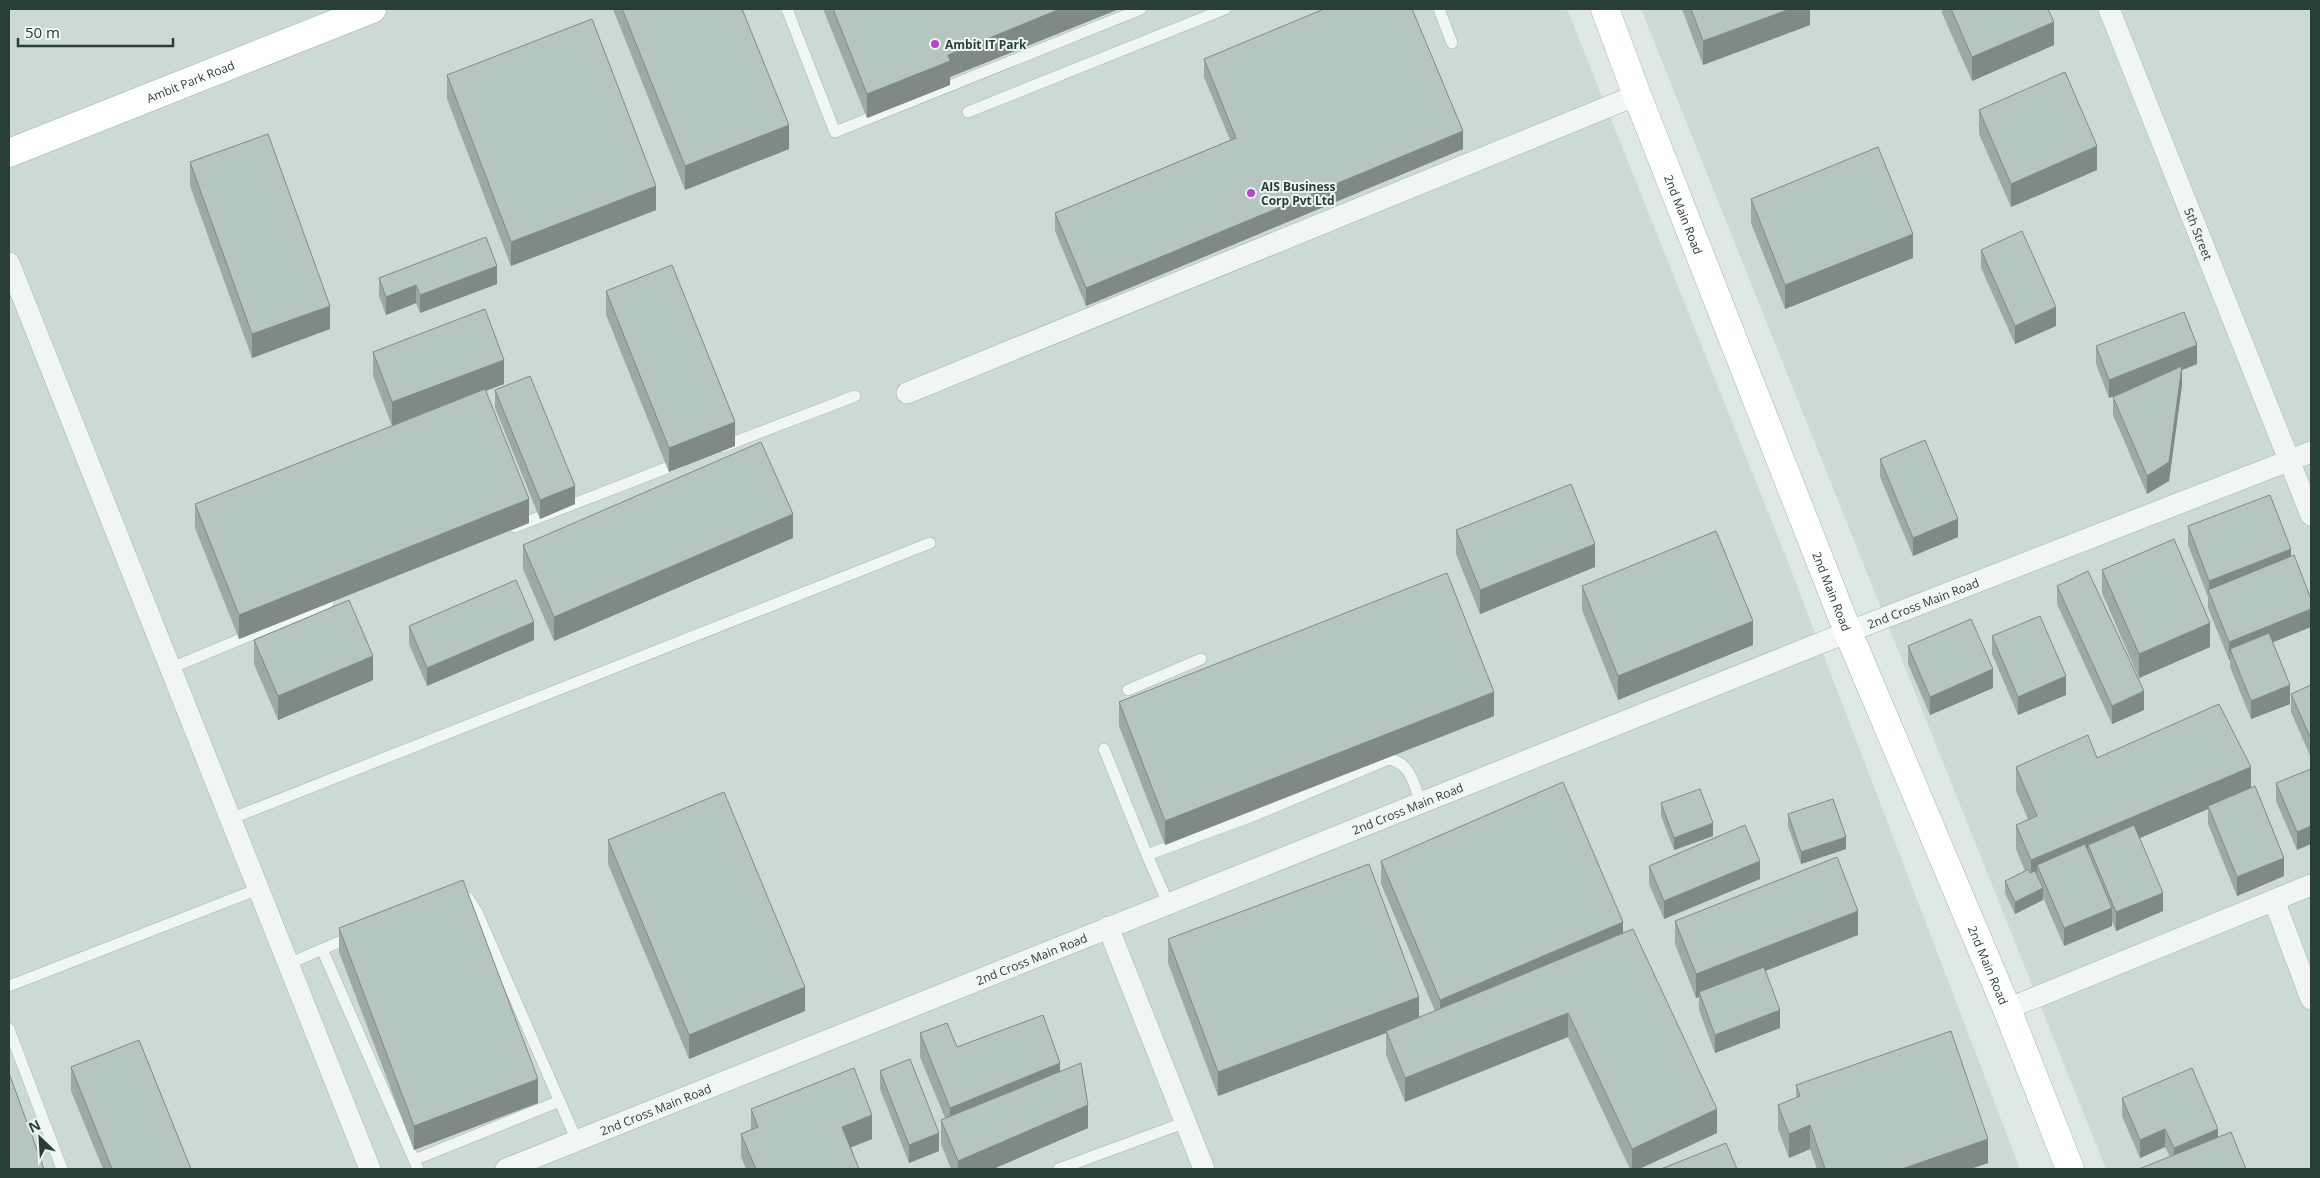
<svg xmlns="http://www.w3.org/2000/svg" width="2320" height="1178" font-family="'Open Sans',sans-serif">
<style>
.built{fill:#ccdad4}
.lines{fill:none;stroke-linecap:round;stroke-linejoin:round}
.lane-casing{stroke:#a3b2ad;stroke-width:12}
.street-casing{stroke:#a3b2ad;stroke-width:22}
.secondary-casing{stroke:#a3b2ad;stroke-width:29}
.lane{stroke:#f1f6f4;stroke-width:11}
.street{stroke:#f1f6f4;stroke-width:21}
.secondary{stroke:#fff;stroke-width:28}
.wall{fill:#9ca9a4}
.shaded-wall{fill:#7f8a86}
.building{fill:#b5c5bf;stroke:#7f8a86}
.poi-dot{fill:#be3fd1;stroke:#edf6f2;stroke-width:2}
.labels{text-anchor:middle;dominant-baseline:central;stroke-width:4;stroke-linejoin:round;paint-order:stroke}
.poi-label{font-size:12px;font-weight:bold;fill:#273f37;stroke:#edf6f2;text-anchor:start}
.street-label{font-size:12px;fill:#273f37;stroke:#edf6f2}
</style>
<rect width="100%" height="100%" fill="#dee8e4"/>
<path class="built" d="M9,9h1558l221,553 232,607h-2011z
M1641,9h670v1160h-205z"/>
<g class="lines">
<defs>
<path id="lane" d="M787,9l48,123 306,-123
M1439,9l13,34
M968,112l257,-103
M722,447l133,-51
M514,527l168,-65
M171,668l157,-65
M1128,690l73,-31
M1104,749l43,106 113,-42 129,-54c22,4 24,25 32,43
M230,819l700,-276
M1147,855l21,48
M464,897l4,1 9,14 100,229
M322,949l96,220
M288,964l65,-28
M9,986l249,-97
M9,1029l53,140
M414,1160l146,-59
M1059,1169l127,-47"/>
<g id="street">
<path id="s1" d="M2109,9l202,506"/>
<path d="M9,263l361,906"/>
<path d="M907,393l730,-298"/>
<path d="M2274,900l37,99"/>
<path d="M1108,927l96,242"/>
<path d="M2007,1009l304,-124"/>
<path id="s2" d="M506,1169l1342,-537 463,-180"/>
</g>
<g id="secondary">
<path id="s3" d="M1605,9l32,86 211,537 159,377 63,160"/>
<path id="s4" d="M9,153l363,-144"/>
</g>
</defs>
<use href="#lane" class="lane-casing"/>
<use href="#street" class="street-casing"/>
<use href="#secondary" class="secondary-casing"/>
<use href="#lane" class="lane"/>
<use href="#street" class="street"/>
<use href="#secondary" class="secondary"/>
</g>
<path class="wall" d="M613,9h129l47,140 -104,41z
M823,9h296l-169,68v8l-83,33z
M1682,9h128v16l-107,40z
M1942,9h106l6,36 -82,36 -30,-68z
M1204,59l259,90 -377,157 -31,-75v-18l175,-73 -26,-63z
M447,75l209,135 -145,56 -64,-167z
M1979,110l118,60 -86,37 -32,-73z
M190,162l140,167 -78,29 -62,-172z
M1751,199l162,59 -128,51 -34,-86z
M1981,250l75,76 -41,18 -34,-76z
M379,278l118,6 -77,29 -4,-10 -30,12 -7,-19z
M606,291l129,155 -66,26 -63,-157z
M2096,346l101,18 -15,6v15l-13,96 -22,13 -34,-79v-18l2,-1 -6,2 -13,-34z
M373,352l131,32 -19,7 44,132 -290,116 -44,-111v-24l197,-78 -19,-50z
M495,390l80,114 -35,15 -45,-111z
M1880,459l78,78 -45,19 -33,-79z
M2188,526l103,30 20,71 -38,15 17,62 -39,15 -21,-52v-8l-1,1 -21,-52v-11l-20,-52z
M1456,530l139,37 -115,47 -24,-60z
M793,538l-239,103 -31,-72v-24z
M2102,570l108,77 -71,31 -37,-85z
M1582,586l171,59 -135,55 -36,-90z
M2057,586l87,124 -32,14 -55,-120z
M409,626l125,14 -107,46 -18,-42z
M1992,636l74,59 -48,20 -26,-61z
M254,640l119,40 -95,40 -24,-56z
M1908,646l85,42 -63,27 -22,-51z
M2311,685v73l-20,-46v-18z
M1119,702l375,14 -329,129 -46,-119z
M2097,758l154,30 33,88 -47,20 -29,-72v-15l-68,29 23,73 -47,20 -4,-10v5l-48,20 -21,-49v3l-28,14 -10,-21v-12l20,-10 -9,-22v-24l12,-6 -12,-28v-24z
M2311,769l-14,81 -21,-49v-18z
M1661,803l52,33 -39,14 -13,-34z
M1788,814l58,35 -45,15 -13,-38z
M608,840l197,171 -116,48 -81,-195z
M1381,861l242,72 94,200 -78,36h-9l-62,-132 -163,65 -19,-47v-22l-168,63 -50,-133v-24l251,78 16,-6 -54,-127z
M1649,866l111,13 -96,40 -15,-35z
M1675,921l183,14 -93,36 15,57 -65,25 -16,-43v-13l-3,1 -21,-54z
M339,928l199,175 -124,47 -75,-198z
M920,1033l37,14 103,24 28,57 -95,41h-42l-10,-25v-24l4,-2 -25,-61z
M71,1067l120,102h-88l-32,-78z
M880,1071l59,80 -30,12 -29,-74z
M1796,1085l192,78 -18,6h-153l-7,-20 -21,9 -11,-29v-24l18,-7z
M2122,1098l96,40 -48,19 -5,-10 -25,11 -18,-42z
M751,1109l121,30 -21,8 8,22h-113l-5,-12v-23l10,-4z"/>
<path class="shaded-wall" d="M1060,9h59l-169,68v8l-83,33v-24l81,-39z
M1790,9h20v16l-107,40v-24z
M2054,22v23l-82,36v-24z
M789,125v24l-104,41v-24z
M1463,131v18l-377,157v-18z
M2097,146v24l-86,37v-23z
M656,186v24l-145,56v-24z
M1913,234v24l-128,51v-24z
M497,266v18l-77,29v-18z
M416,285v18l-30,12v-18z
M330,306v23l-78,29v-24z
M2056,307v19l-41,18v-18z
M2197,345v19l-15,6v15l-13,96 -22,13v-18l34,-106 -72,28v-18z
M504,360v24l-112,42v-24z
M735,422v24l-66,26v-24z
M575,486v18l-35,15v-19z
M529,499v24l-290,116v-24z
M793,514v24l-239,103v-24z
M1958,519v18l-45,19v-18z
M1595,544v23l-115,47v-24z
M2291,549v18l-82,25v-11z
M2311,609v18l-78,31 -3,-9v10l-1,1v-18z
M1753,621v24l-135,55v-24z
M534,622v18l-107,46v-18z
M2210,623v24l-71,31v-24z
M373,656v24l-95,40v-24z
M1993,669v19l-63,27v-18z
M2066,676v19l-48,20v-18z
M2290,685v19l-39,15v-18z
M2144,691v19l-32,14v-18z
M1494,692v24l-329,129v-24z
M2251,767v24l-43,15v3l-115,49 -5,-13v15l-51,5v16l-6,3v-24z
M1713,823v13l-39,14v-12z
M2311,826v18l-14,6v-18z
M1846,837v12l-45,15v-12z
M2284,858v18l-47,20v-19z
M1760,861v18l-96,40v-18z
M2043,888v12l-28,14v-12z
M2163,893v18l-47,20v-19z
M2112,908v18l-48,20v-18z
M1858,911v24l-157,61 -2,-4v5l-3,1v-24z
M1623,922v24l-183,78v-24z
M805,987v24l-116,48v-24z
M1419,997v24l-33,10v2l-168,63v-24z
M1780,1010v18l-65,25v-18z
M1568,1013v24l-163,65v-24z
M1060,1063v24l-110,45v-24z
M538,1079v24l-124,47v-24z
M1088,1105v23l-95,41h-35v-8z
M1717,1109v24l-78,36h-7v-20z
M872,1115v24l-30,12v-24z
M1810,1125v24l-21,9v-24z
M2165,1129v18l-25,11v-18z
M2218,1129v18l-44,20v-19z
M939,1133v18l-30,12v-18z
M1988,1139v24l-18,6h-68z"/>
<path class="building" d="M622,9h120l47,116 -104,41z
M833,9h227l-112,46 2,6 -83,33z
M1324,9h88l51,122 -377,157 -31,-75 181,-75 -32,-79z
M1691,9h99l-87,32z
M1951,9h97l6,13 -82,35z
M592,19l64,167 -145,56 -64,-167z
M2065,72l32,74 -86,38 -32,-74z
M268,134l62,172 -78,28 -62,-172z
M1878,147l35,87 -128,51 -34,-86z
M2022,231l34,76 -41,19 -34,-76z
M486,237l11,29 -77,29 -4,-10 -30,12 -7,-19z
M672,265l63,157 -66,26 -63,-157z
M485,309l19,51 -112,42 -19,-50z
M2184,312l13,33 -88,35 -13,-34z
M2182,366l-13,96 -22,14 -34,-79z
M530,376l45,110 -35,14 -45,-110z
M485,389l44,110 -290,116 -44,-111z
M1925,440l33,79 -45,19 -33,-79z
M761,442l32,72 -239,103 -31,-72z
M1571,484l24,60 -115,46 -24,-60z
M2270,495l21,54 -82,32 -21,-55z
M1716,531l37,90 -135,55 -36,-90z
M2174,539l36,84 -71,31 -37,-84z
M2294,555l17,44v10l-82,33 -21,-52z
M2088,571l56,120 -32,15 -55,-120z
M1447,573l47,119 -329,129 -46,-119z
M516,580l18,42 -107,46 -18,-42z
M349,600l24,56 -95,40 -24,-56z
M2040,616l26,60 -48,21 -26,-61z
M1971,619l22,50 -63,28 -22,-51z
M2269,633l21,52 -39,16 -21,-52z
M2311,685v54l-20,-45z
M2219,704l32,63 -220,93 -15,-35 21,-9 -21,-49 72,-32 9,23z
M2311,769v57l-14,6 -21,-49z
M1563,782l60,140 -183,78 -59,-139z
M2255,786l29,72 -47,19 -29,-71z
M1700,789l13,34 -39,15 -13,-35z
M724,792l81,195 -116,48 -81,-195z
M1833,799l13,38 -45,15 -13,-38z
M1745,825l15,36 -96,40 -15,-35z
M2134,825l29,68 -47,19 -28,-67z
M2085,844l27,64 -48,20 -27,-63z
M1837,857l21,54 -162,63 -21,-53z
M1369,864l50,133 -201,75 -50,-133z
M2029,869l1,4 5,-2 8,17 -28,14 -10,-21z
M463,880l75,199 -124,47 -75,-198z
M1633,929l84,180 -85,40 -64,-136 -163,65 -19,-47z
M1764,967l16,43 -65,25 -16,-43z
M1043,1015l17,48 -110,45 -30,-75 27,-10 10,24z
M1951,1031l37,108 -86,30h-77l-15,-44 -21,9 -11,-29 22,-9 -4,-11z
M139,1040l52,129h-79l-41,-102z
M910,1059l29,74 -30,12 -29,-74z
M1081,1063l7,42 -130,56 -17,-41z
M854,1068l18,47 -30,12 17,42h-103l-15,-35 17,-7 -7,-18z
M2192,1068l26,61 -44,19 -9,-19 -25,11 -18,-42z
M9,1073l35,96h-35z
M2231,1132l15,37h-107z
M1726,1143l11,26h-76z"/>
<g class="poi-dot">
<circle cx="935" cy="44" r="5"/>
<circle cx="1251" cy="193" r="5"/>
</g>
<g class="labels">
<g class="poi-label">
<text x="945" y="44">Ambit IT Park</text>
<text x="1261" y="186">AIS Business<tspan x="1261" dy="14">Corp Pvt Ltd</tspan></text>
</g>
<g class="street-label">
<text stroke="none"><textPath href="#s4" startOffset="195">Ambit Park Road</textPath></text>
<text stroke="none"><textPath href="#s3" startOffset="220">2nd Main Road</textPath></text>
<text stroke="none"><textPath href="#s1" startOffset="242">5th Street</textPath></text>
<text stroke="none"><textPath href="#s3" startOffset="625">2nd Main Road</textPath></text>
<text stroke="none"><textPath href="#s2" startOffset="1526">2nd Cross Main Road</textPath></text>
<text stroke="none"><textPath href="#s2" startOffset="971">2nd Cross Main Road</textPath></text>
<text stroke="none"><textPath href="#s2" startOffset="566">2nd Cross Main Road</textPath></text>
<text stroke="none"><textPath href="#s3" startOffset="1030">2nd Main Road</textPath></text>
<text stroke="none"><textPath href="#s2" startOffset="161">2nd Cross Main Road</textPath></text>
</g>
</g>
<rect width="2320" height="1178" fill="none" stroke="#273f37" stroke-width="20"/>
<g transform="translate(40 1138) rotate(335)" stroke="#edf6f2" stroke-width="4" paint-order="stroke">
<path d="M0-4L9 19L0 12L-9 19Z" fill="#273f37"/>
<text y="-8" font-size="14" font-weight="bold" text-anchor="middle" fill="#273f37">N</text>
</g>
<path d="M18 38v8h155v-8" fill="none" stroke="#273f37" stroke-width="2.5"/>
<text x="25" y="38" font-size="15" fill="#273f37" stroke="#edf6f2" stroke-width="4" paint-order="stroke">50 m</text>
</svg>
